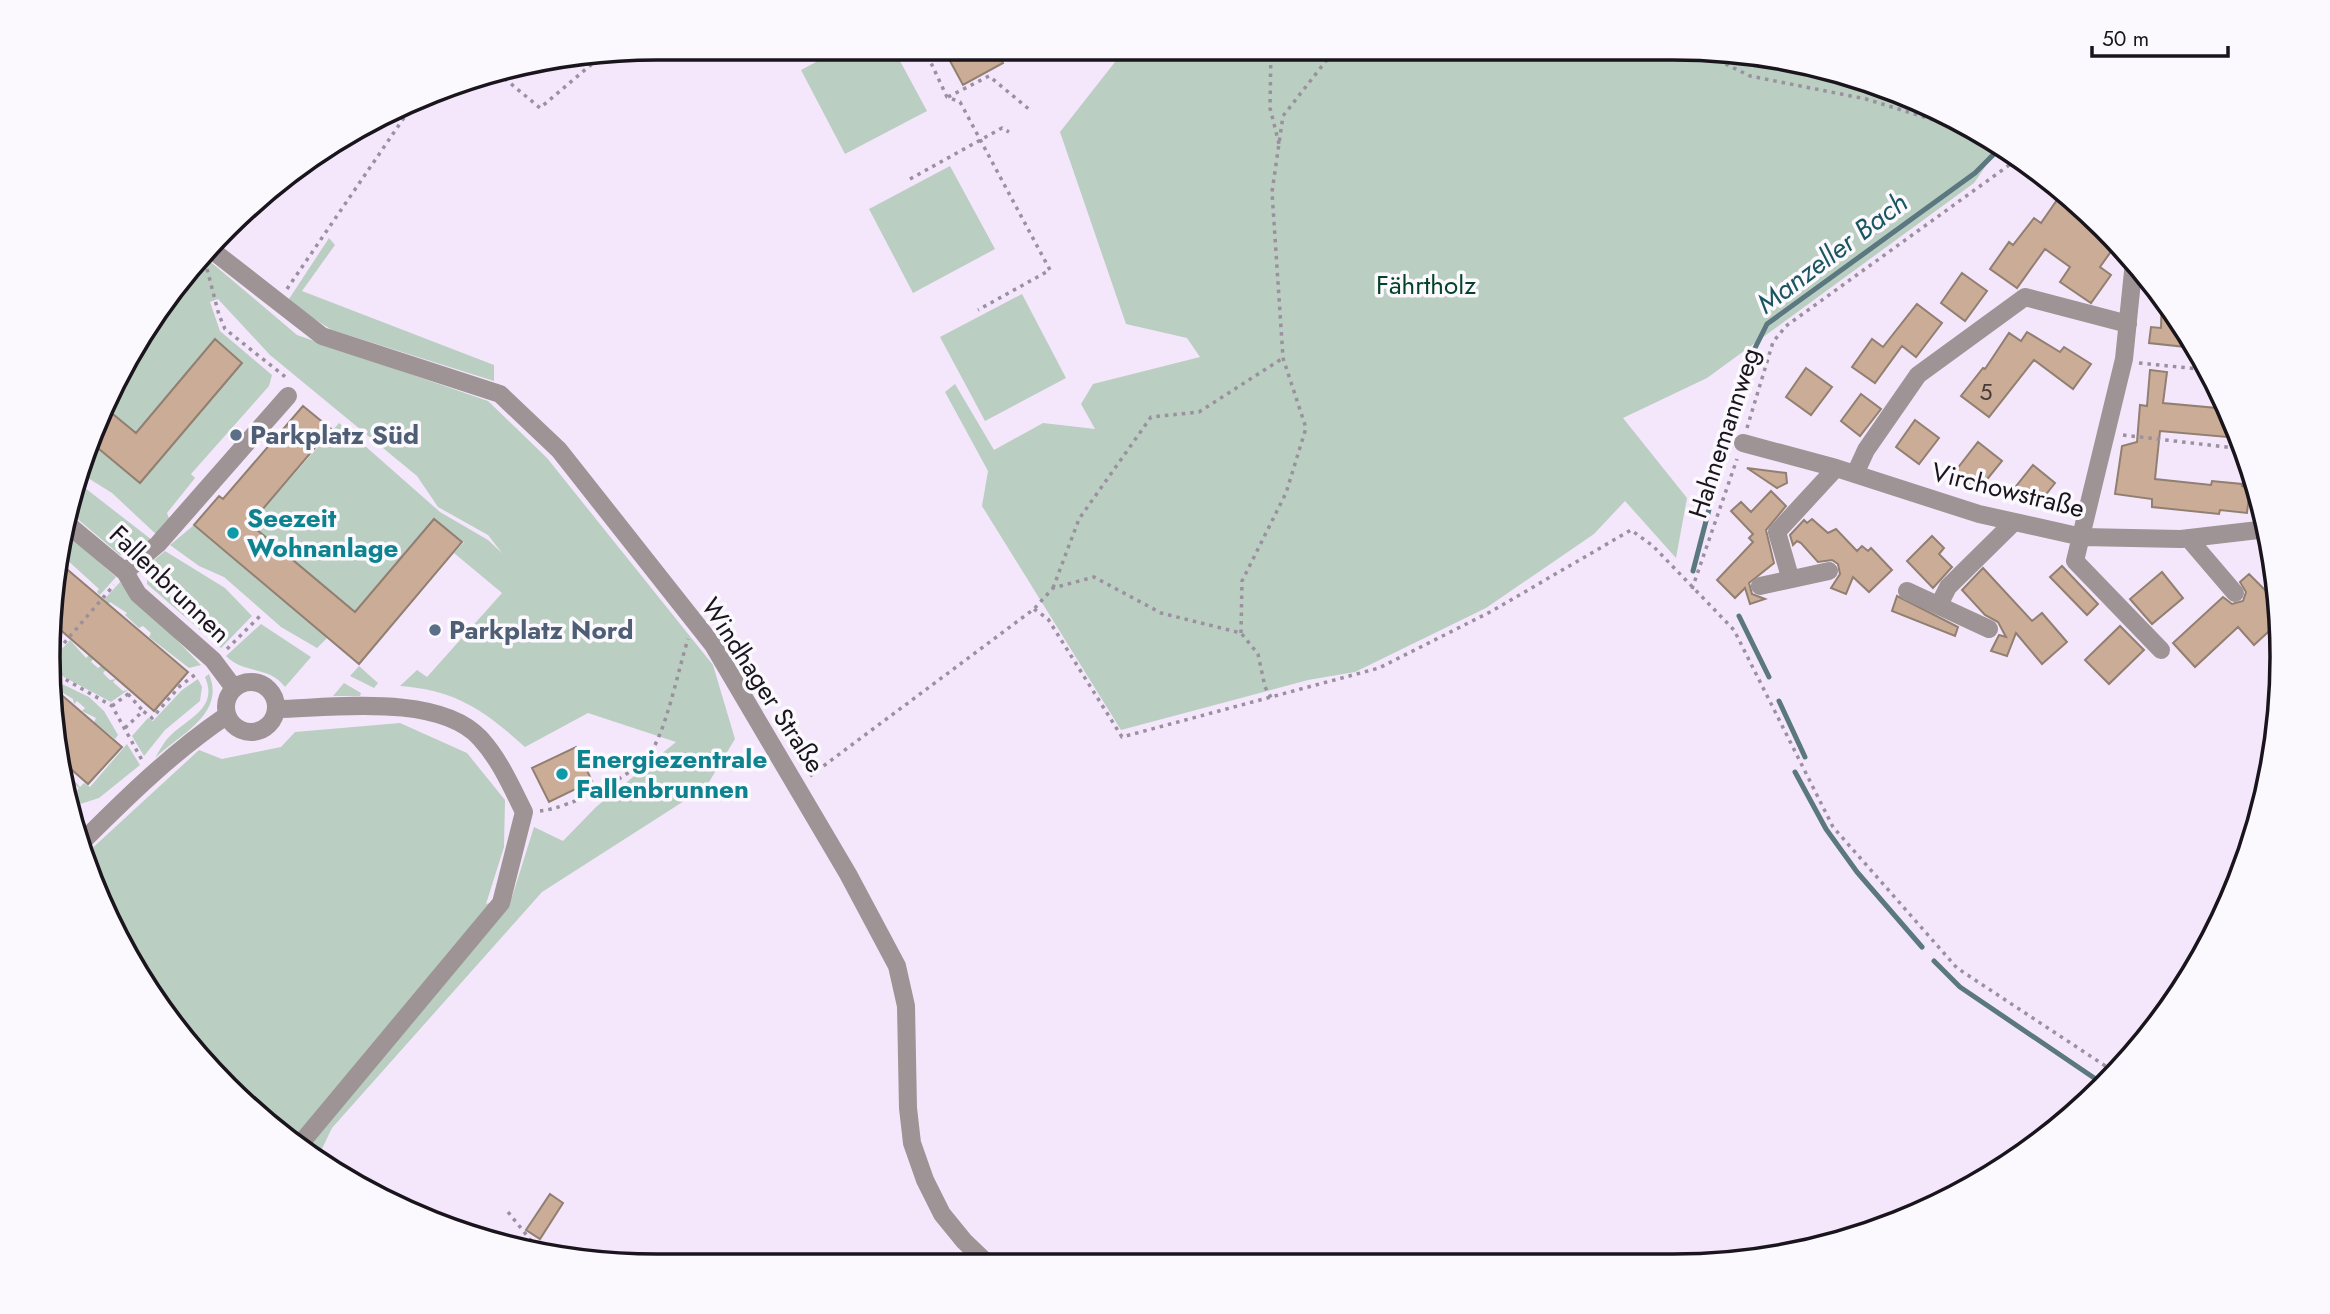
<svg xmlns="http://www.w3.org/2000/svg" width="2330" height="1314" font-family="Jost,sans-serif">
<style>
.green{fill:#bacec1}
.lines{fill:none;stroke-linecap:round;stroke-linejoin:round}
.stream{stroke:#5b777f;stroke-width:5}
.building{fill:#cbac97;stroke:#917f72;stroke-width:2}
.path{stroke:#9a909f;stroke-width:3.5;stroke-dasharray:3.5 5;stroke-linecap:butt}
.minor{stroke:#9e9395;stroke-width:18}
.service-dot{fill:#5c6f8a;stroke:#fbf9fd;stroke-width:2.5}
.culture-dot{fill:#0f9aa8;stroke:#fbf9fd;stroke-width:2.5}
.labels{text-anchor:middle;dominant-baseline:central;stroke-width:7;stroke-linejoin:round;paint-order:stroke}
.number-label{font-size:23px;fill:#463b3b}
.park-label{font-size:26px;fill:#044327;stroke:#fbf9fd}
.street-label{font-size:26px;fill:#1a151c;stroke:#fbf9fd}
.service-label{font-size:26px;font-weight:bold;fill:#4e5e75;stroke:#fbf9fd;text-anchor:start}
.culture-label{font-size:26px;font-weight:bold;fill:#0d838f;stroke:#fbf9fd;text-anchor:start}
.water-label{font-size:28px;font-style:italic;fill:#1a565f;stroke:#fbf9fd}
.rim{fill:none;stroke:#1a151c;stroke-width:3.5}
</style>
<rect width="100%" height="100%" fill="#f4e7fc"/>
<path class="green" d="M844,47l49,1 34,63 -82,43 -44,-84z
M1126,48l586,1 157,30 109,50 21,18 -25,36 -267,195 -84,40 64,80 -11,60 -51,-57 -31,33 -108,74 -131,64 -47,8 -187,50 -139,-224 6,-35 -43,-79 10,-8 39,66 49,-27 52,6 -14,-25 12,-20 107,-27 -13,-19 -61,-14 -66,-192z
M950,166l45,83 -82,44 -44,-84z
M329,238l6,7 -33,46 192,74v16l-162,-51 -45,-28z
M206,258l91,77 191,66 59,57 166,207 22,74 -29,48 -164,105 -210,236 -14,29 -120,-98 -104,-169 -7,-37 112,-103 23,9 59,-12 14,-15 105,-9 67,30 38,47 -1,47 -18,57 26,-7 22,-70 29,14 33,-34 80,-65 -88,-29 -63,34c-40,-36 -69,-57 -125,-61l17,-16 10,7 75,-84 -48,-40 10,-11 -30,-23 -79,93 -105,-88 89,-101 101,89 48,28 14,13 -14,-18 -50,-28 -21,-31 -147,-121 -52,-56 -8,3 10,29 52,44 -3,11 -78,88 4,4 -28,35 3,8 -12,15 -46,-43 -32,-20 13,-29 47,39 102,-120 -27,-23 -79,93 -28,-23 42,-92z
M1022,294l44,84 -81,43 -45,-84z
M76,481l76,59 -17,15h-15l-53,-45z
M194,525l134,112 -11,11 -36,-21 -57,-50 -25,-11 -29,-21z
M65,532l51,45 -16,18 -3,-3 2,-3 -34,-31 -3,3z
M165,551l60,37 27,28 -31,32 -74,-64 1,-19z
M120,582l81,83 -12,3 -40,-31 2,-4 -8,-7 -4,2 -14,-13 2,-2 -17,-11 -25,29 -6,-4z
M261,624l50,33 -26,30c-15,-21 -42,-13 -59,-31z
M70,640l16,18 3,-3 4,4 -2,3 7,6 3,-2 5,4 -3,3 7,7 6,-1 -3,3 10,9 5,-1 -17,12 -47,-25 -12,-11v-6z
M359,666l19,17 -4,5 -24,-12z
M209,674c17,40 -29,60 -54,84 5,-8 9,-17 17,-24 19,-17 46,-27 33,-57z
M198,679l4,8 -2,14 -35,29 -21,26 -12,-20 16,-18 5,3 29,-31z
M60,683l29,14 15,14 14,24 -3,4 -21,-17 2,-4 -14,-7 3,-3 -8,-7 -3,3 -1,-5 -18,-11z
M344,683l17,10 -1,3h-27z
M127,744l13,21 -41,33 -25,8 -2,-9 7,-9 -12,-11 -1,-6 14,16 4,-4 6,4z"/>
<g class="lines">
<path class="stream" d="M1731,424l16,-60 20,-40 208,-151 27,-27
M1693,571l33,-127
M1739,616l30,61
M1779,701l26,56
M1795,772l31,57 31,43 65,75
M1934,961l26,26 146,99"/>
</g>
<path class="building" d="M943,48h52l8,15 -40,22z
M2075,199l42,44 -17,24 11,8 -20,28 -31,-21 10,-15 -25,-18 -28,39 -27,-19 19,-27 4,3 21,-27 7,5 16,-23 11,8z
M1962,273l25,18 -22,30 -24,-18z
M2162,294l10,16 23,38 -46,-5 2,-16 10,1z
M1917,304l25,19 -26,34 -14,-11 -27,37 -23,-16 20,-28 11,8z
M2027,332l33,20 4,-5 27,17 -18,25 -39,-29 -45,57 -28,-21 22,-28 2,1 24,-36 12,8z
M215,339l27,24 -102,120 -47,-39 15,-34 28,23z
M1806,368l26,19 -21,28 -25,-18z
M2150,370l17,2 -4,31 65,6 9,25 -10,-1v4l-67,-6 -5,48 56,6 1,-4 30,3v2l8,1 -3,26 -27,-3 -1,4 -67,-7v-8l-37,-5 7,-48 15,-4 3,-37 7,1z
M1861,394l20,15 -21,27 -19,-15z
M303,406l28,23 -81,95 105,88 79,-93 28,23 -103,122 -165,-139 25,-29 4,3z
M1915,420l24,18 -20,26 -23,-17z
M1978,442l24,19 -26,32 -23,-19z
M2033,465l22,18 -19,24 -23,-17z
M1747,468l39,5 1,10 -10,5z
M1771,491l15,15 -20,24 8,33 -25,20 3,11 13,5 -15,5 -5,-16 -10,10 -18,-18 36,-38 -4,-4 4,-4 -22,-23 10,-9 10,10z
M1812,519l16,14 8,-4 21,22 5,-5 6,5 3,-3 21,22 -23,22 -16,-15 -7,17 -15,-6 9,-14 -2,-10 -6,-4 -14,2 -17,-19 -4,-2 -4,4 -3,-10 14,-15 3,3z
M1932,536l12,12 -5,6 13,13 -19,21 -26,-27z
M62,565l126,107 -34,39 -98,-85z
M2062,566l36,38 -11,11 -37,-38z
M1983,568l49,53 10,-8 25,29 -25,22 -26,-31 -9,23 -16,-5 8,-16 7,2 -8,-15 -13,-7 -23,-25z
M2162,572l21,26 -31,26 -22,-25z
M2249,574l23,23 5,-5 4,28 -27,25 -16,-18 -43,40 -22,-24 50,-46 9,7 11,-3 3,-9 -6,-10z
M1897,596l61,31 -3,9 -63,-25z
M2120,626l24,24 -35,34 -24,-24z
M50,685l72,62 -34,37 -24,-21 -15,-67z
M576,747l16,34 -43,21 -17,-34z
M550,1194l13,9 -23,36 -14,-9z"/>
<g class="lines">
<path class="path" d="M924,48l23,49 13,5 90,168 -72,40
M1271,48l-1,60 9,36
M1695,49l55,27 116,23 123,38
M498,73l42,35 60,-51
M948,97l41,-21 41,34
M1956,119l22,13
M910,179l92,-51 7,4
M207,269l12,46 6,14 63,50
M287,289l125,-183
M2139,363l70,7
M1747,428l26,-86 13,-16 233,-168
M2123,435l120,14
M1053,588l26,-69 72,-102 48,-5 84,-54
M1692,589l45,-130
M1034,609l14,10 74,118 257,-69 113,-57 139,-81 22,16 81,84 99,197 124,141 159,105
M1241,633l1,-52 44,-88 20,-65 -23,-70 -11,-166 11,-76 53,-68
M227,649l33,-33
M53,656l61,-71
M51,671l61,35 30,54
M52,687l8,-9
M128,694l15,17
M112,706l20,-15
M125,728l18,-17 9,7 28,-32 16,-12
M810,776l224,-167 19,-21 41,-11 67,36 80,20 17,21 7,33 7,12
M540,811c30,-3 100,-37 114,-64 15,-29 24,-76 34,-108
M508,1212l33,41"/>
<path class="minor" d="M213,251l109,85 178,58 59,56 154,195 135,229 49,92 9,40 2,102 4,35 13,37 17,34 22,27 24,23
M2134,262l-10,97 -49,202 86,89
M1743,443l93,25 143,46 103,23 99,2 86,-10
M1855,474l11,-24 52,-75 107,-78 103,27
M66,523l59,49 13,22 75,66 21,28
M2188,538l47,55
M125,572l33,-28 130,-148
M1790,577l-13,-45 59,-64
M1760,586l69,-15
M1907,591l82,38
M1939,605l9,-18 66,-65
M226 707a25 25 0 1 1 50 0a25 25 0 1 1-50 0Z
M277,709c55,-1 161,-16 203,29 20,22 31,48 44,74l-23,91 -200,240
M82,842c46,-46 91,-90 144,-126"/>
</g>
<g class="service-dot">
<circle cx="236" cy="435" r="7"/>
<circle cx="435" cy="630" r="7"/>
</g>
<g class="culture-dot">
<circle cx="233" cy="533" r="7"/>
<circle cx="562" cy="774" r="7"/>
</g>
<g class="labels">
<g class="number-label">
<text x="1986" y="392">5</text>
</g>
<g class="park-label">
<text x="1426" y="285">Fährtholz</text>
</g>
<g class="street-label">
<text transform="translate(1724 433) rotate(-72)">Hahnemannweg</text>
<text transform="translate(2008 490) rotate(14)">Virchowstraße</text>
<text transform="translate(170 584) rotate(44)">Fallenbrunnen</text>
<text transform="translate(763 685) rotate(57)">Windhager Straße</text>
</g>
<g class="service-label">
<text x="250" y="435">Parkplatz Süd</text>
<text x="449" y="630">Parkplatz Nord</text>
</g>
<g class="culture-label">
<text x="247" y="518">Seezeit<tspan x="247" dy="30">Wohnanlage</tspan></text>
<text x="576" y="759">Energiezentrale<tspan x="576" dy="30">Fallenbrunnen</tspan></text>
</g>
<g class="water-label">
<text transform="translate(1832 253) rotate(-37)">Manzeller Bach</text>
</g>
</g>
<path d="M0 0H2330V1314H0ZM657 60H1673A597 597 0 0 1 2270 657V657A597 597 0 0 1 1673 1254H657A597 597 0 0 1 60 657V657A597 597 0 0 1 657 60Z" fill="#fbf9fd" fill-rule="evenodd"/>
<path class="rim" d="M657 60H1673A597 597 0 0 1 2270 657V657A597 597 0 0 1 1673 1254H657A597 597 0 0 1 60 657V657A597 597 0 0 1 657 60Z"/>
<path d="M2092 46v10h136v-10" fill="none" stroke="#1a151c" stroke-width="3.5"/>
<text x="2102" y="46" font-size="21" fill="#1a151c" stroke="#fbf9fd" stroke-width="5" paint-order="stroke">50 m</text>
</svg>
